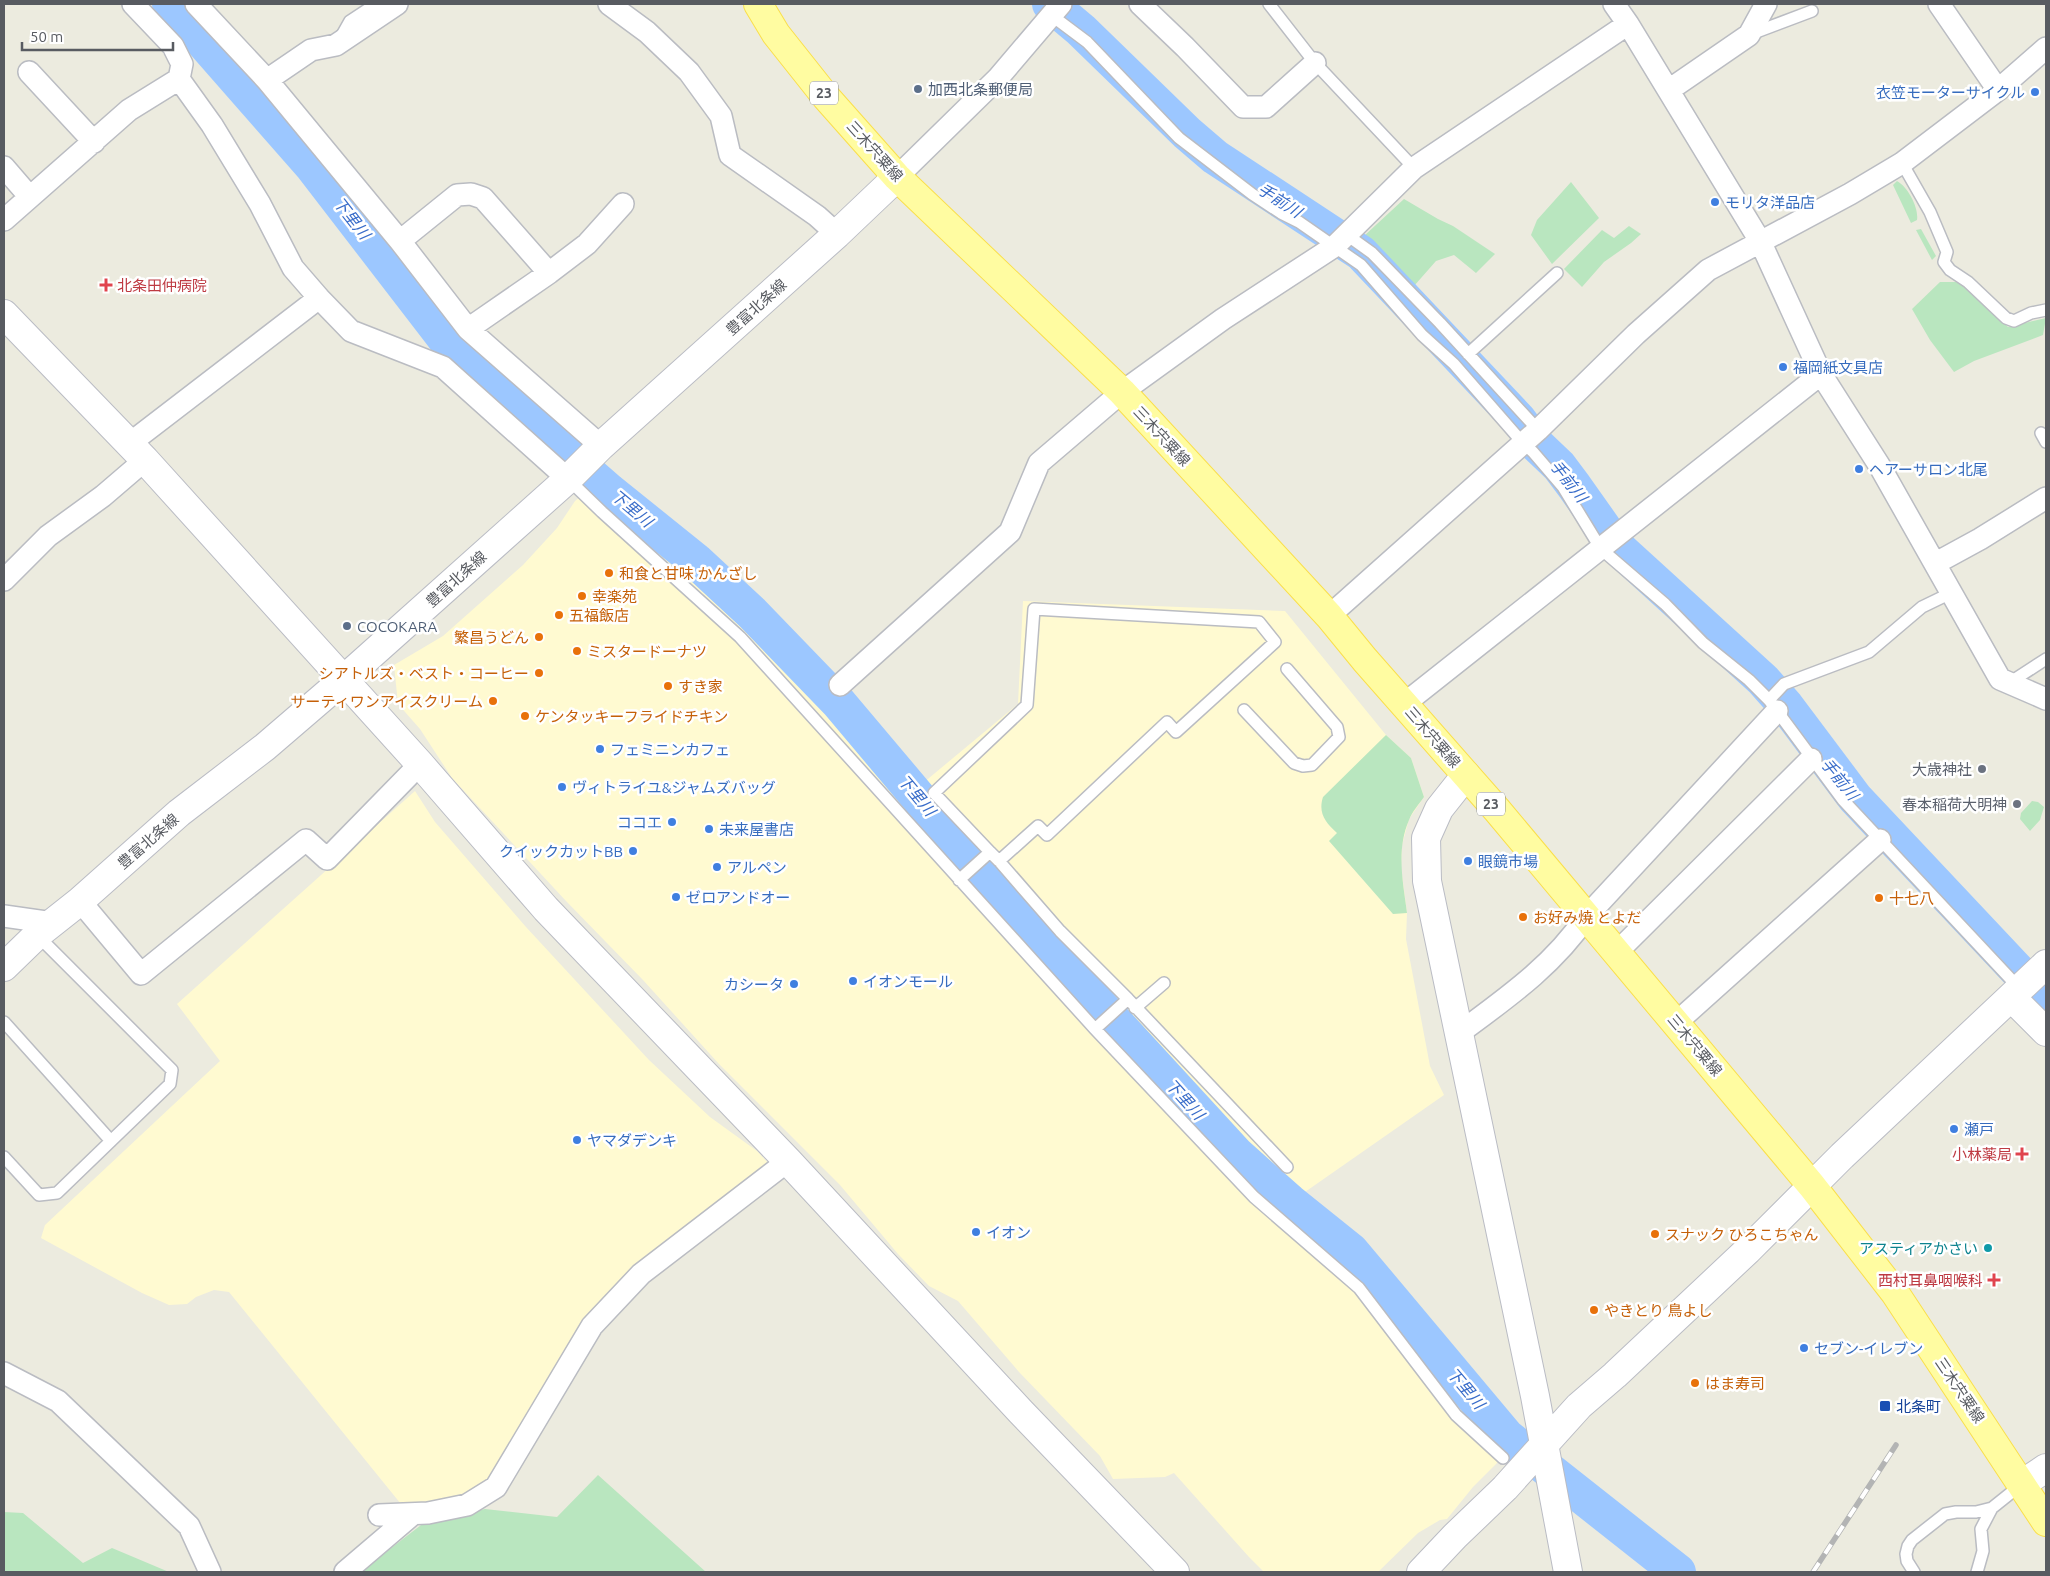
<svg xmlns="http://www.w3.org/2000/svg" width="2050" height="1576" font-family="Ubuntu,'Noto Sans JP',sans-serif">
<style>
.commercial{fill:#fffad1}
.green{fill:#b9e6bf}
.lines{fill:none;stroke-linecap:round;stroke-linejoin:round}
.river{stroke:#9cc7ff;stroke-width:36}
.lane-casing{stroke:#babcc2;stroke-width:14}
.street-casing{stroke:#babcc2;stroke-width:24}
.secondary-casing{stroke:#babcc4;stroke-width:30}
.primary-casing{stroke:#fadf4b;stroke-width:30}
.lane{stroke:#fff;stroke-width:11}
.street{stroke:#fff;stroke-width:21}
.secondary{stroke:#fff;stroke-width:28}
.primary{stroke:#fffca1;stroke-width:28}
.rail-casing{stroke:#b3b4b4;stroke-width:5.5}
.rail{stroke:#fff;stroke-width:4;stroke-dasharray:11;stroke-linecap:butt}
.service-dot{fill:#5c6f8a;stroke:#fff;stroke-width:2}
.shop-dot{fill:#3f7fe0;stroke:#fff;stroke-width:2}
.health-dot{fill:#e0444e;stroke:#fff;stroke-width:2}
.food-dot{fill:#e8710a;stroke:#fff;stroke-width:2}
.worship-dot{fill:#6b7280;stroke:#fff;stroke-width:2}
.culture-dot{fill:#0f9aa8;stroke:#fff;stroke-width:2}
.transit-dot{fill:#1a4fb4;stroke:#fff;stroke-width:2}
.labels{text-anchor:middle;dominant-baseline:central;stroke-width:5;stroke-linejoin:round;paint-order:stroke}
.shield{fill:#fff;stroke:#8a8c90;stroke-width:1}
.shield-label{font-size:14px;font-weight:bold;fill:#585b61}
.service-label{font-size:15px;fill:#4e5e75;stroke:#fff;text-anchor:start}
.shop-label{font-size:15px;fill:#366cbe;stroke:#fff;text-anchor:start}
.street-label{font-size:15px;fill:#585b61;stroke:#fff}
.health-label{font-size:15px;fill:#be3a42;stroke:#fff;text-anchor:end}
.food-label{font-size:15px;fill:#c56008;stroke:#fff;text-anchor:start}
.worship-label{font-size:15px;fill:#5b616d;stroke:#fff;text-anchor:end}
.culture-label{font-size:15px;fill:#0d838f;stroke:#fff;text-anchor:end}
.transit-label{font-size:15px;fill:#164399;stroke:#fff;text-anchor:start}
.water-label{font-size:16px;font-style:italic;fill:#386cc9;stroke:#fff}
</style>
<rect width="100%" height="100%" fill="#ecebdf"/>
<path class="commercial" d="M587,491l72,59 131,123 115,134 47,59 20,-20 -49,-63 95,-79 5,-103 262,10 101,124 25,23 13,39 -15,22 -7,26 -1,22 6,46 -1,26 24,127 14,29 -139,97 -9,-7 -19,19 103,94 29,33 23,43 40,48 37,29 -36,36 -26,32 -7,1 -22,13 -40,39h-114l-15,-15 -75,-84 -9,4 -52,2 -13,-23 -81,-84 -61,-71 -29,-15 -31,-32 -58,-69 -121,-121 -76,-84 -77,-79 -114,-123 -32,-49 -22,-25 -4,-39 49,-29 80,-71 34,-37 18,-27z
M415,791l20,31 91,105 123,133 61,57 47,34 11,12 -139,112 -140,207 -23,15 -61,12 -176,-217 -15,-2 -18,7 -9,7 -18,1 -27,-12 -101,-55 4,-13 175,-164 -43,-57z"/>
<path class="green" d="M1897,181c11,6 22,27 20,39l-6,3 -18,-38z
M1571,182l28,36 -47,46 -21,-29 6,-15z
M1404,199l34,20 15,7 42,28 -19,19 -22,-18 -18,6 -22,25 -50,-50z
M1629,226l12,8 -10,9 -27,19 -22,25 -18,-18 38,-39 12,8z
M1921,229l15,27 -4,4 -16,-30z
M1940,282h16l16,9 36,36 38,-9 -3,17 -69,26 -20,11 -24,-32 -18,-31z
M1386,735l25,23 13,39c-5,7 -12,15 -15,23 -13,30 -6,62 -2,93l-14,1 -64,-73 8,-8c-12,-11 -19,-20 -14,-36z
M2032,801l6,1 6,5 -4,13 -10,11 -10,-12 1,-6z
M598,1475l108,97h-346l65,-50 60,-13 72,8z
M4,1512l19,1 60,50 29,-15 57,24h-165z"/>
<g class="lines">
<path class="river" d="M170,4l143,163 137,178 96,91 63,55 87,70 56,52 86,89 187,222 211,230 54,48 61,49 156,186 171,135
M1050,4l31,26 106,103 28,24 146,96 157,166 20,27 21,20 15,20 43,61 146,133 23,26 69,92 191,203"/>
<defs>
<path id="lane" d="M1269,4l46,59 99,105
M1051,15l36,27 92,96 73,56 29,19 18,9 62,43 61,70 32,29 68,78 11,10 30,35 38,62 64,55 38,39 46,37 20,20 74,100 177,189
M1751,34l61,-23
M341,37l9,-16 26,-17
M1902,163l28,49 17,40 -3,10 6,8 18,12 38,36 8,3 17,-8 15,-3
M1347,235l25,18 68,70 98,107
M1468,354l89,-81
M2041,433l5,9
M568,479l34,33 138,125 355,392 159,168 105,91 97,127 47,43
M2009,683l37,-24
M1769,700l15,-16 85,-32 53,-45 31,-15
M1244,710l50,53 9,3 9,-1 27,-28 -2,-10 -50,-58
M999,861l39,-35 9,9 120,-113 9,10 99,-90 -16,-20 -225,-13 -7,96 -93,88 56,59 9,9 61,70 68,68 159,168
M959,880l31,-28
M1135,1008l29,-25
M4,1022l107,119
M1095,1029l33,-30
M4,1157l35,38 18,-2 113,-109 2,-14 -135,-135
M1914,1572l-7,-11 -1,-7 2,-8 4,-6 33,-26 11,-2h20l16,-4 30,-24
M1977,1572l6,-21 -2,-22 11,-21"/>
<path id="street" d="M196,4l71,76 133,161 68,88 133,117
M609,4l38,28 42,40 32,44 9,39 87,61 20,18
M1140,4l45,43 58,60h23l49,-44
M1614,4l14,20 132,217 61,133 58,91 121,214 46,20
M1939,4l59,86
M29,72l65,70
M179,79l33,46 48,79 33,64 26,30 32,33 92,36 125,112
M267,80l44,-30 25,-5 61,-41
M1669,90l80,-55 17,-31
M4,167l25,29
M897,177l101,-99 63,-74
M4,220l125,-110 50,-31 3,-15 -9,-18 -40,-42
M400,241l57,-46 14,-1 12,4 66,75
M468,329l81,-56 38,-29 36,-40
M129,444l190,-146
M1936,563l44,-24 66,-41
M4,580l44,-44 55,-40 42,-36
M1329,616l209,-186 98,-96 72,-64 142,-76 52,-31 96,-73 48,-42
M840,685l170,-153 29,-69 83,-71 101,-73 112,-73 79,-78 214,-144
M1404,704l417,-330
M80,901l61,73 165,-134 21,19 93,-95
M4,916l49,7
M1617,952l194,-193
M1677,1022l203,-182
M1458,1034c47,-35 95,-68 128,-117l191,-206
M4,1373l54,28 131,125 21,46
M379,1515l49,-2 39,-8 29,-18 96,-161 49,-52 147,-113
M345,1572l68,-58"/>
<path id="secondary" d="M4,314l141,146 275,304 126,145 242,252 233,251 154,160
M1466,775l-27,34 -13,29 1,43 108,515 33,176
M4,967l33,-32 43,-34 99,-88 86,-66 78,-67 225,-201 33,-33 236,-212 60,-57
M2012,998l34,34
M2022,1484l24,-16
M1421,1572l34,-36 50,-48 74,-82 36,-31 133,-125 94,-94 204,-192"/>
<path id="primary" d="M758,4l18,30 50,63 71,80 225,215 207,224 36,44 132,150 315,376 83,107 151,229"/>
</defs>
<use href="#lane" class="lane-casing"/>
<use href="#street" class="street-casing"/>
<use href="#secondary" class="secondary-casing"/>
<use href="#primary" class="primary-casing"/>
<use href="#lane" class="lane"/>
<use href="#street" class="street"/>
<use href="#secondary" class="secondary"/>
<use href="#primary" class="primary"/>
<defs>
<path id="rail" d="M1813,1572l83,-127"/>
</defs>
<use href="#rail" class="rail-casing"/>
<use href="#rail" class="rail"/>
</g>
<g class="service-dot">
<circle cx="918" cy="89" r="5"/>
<circle cx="347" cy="626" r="5"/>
</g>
<g class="shop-dot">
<circle cx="2035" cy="92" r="5"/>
<circle cx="1715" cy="202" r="5"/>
<circle cx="1783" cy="367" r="5"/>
<circle cx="1859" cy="469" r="5"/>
<circle cx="600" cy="749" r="5"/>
<circle cx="562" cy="787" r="5"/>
<circle cx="672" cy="822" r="5"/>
<circle cx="709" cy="829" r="5"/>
<circle cx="633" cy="851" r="5"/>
<circle cx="1468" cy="861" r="5"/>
<circle cx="717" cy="867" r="5"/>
<circle cx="676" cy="897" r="5"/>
<circle cx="853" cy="981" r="5"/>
<circle cx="794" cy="984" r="5"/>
<circle cx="1954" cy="1129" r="5"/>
<circle cx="577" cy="1140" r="5"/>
<circle cx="976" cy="1232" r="5"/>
<circle cx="1804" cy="1348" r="5"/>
</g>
<g class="health-dot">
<path d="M103.5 277.5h5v5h5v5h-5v5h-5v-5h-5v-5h5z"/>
<path d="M2019.5 1146.5h5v5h5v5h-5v5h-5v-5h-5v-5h5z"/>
<path d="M1991.5 1272.5h5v5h5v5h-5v5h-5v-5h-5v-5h5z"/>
</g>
<g class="food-dot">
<circle cx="609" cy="573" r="5"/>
<circle cx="582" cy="596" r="5"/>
<circle cx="559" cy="615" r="5"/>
<circle cx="539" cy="637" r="5"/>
<circle cx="577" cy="651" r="5"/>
<circle cx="539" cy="673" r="5"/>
<circle cx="668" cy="686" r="5"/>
<circle cx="493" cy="701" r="5"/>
<circle cx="525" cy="716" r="5"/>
<circle cx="1879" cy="898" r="5"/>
<circle cx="1523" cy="917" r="5"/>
<circle cx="1655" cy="1234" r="5"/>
<circle cx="1594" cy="1310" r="5"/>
<circle cx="1695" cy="1383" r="5"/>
</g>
<g class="worship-dot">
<circle cx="1982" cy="769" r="5"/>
<circle cx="2017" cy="804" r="5"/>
</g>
<circle class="culture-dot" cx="1988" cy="1248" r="5"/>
<rect class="transit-dot" x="1879" y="1400" width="12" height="12" rx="2.5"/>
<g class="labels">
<g class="shield">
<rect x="810" y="81.5" width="28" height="23" rx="4"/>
<rect x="1477" y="792.5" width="28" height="23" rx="4"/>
</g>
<g class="shield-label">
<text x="824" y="93">23</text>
<text x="1491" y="804">23</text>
</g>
<g class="service-label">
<text x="928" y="89">加西北条郵便局</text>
<text x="357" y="626">COCOKARA</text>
</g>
<g class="shop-label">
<text x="2025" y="92" text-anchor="end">衣笠モーターサイクル</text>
<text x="1725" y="202">モリタ洋品店</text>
<text x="1793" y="367">福岡紙文具店</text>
<text x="1869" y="469">ヘアーサロン北尾</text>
<text x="610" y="749">フェミニンカフェ</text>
<text x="572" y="787">ヴィトライユ&amp;ジャムズバッグ</text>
<text x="662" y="822" text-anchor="end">ココエ</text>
<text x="719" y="829">未来屋書店</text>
<text x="623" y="851" text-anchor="end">クイックカットBB</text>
<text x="1478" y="861">眼鏡市場</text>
<text x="727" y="867">アルペン</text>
<text x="686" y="897">ゼロアンドオー</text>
<text x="863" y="981">イオンモール</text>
<text x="784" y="984" text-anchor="end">カシータ</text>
<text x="1964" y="1129">瀬戸</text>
<text x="587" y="1140">ヤマダデンキ</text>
<text x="986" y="1232">イオン</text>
<text x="1814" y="1348">セブン-イレブン</text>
</g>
<g class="street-label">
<text transform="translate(875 151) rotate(48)">三木宍粟線</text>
<text transform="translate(756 307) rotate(-42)">豊富北条線</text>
<text transform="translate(1162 436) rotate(47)">三木宍粟線</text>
<text transform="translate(456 579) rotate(-42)">豊富北条線</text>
<text transform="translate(1433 737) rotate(49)">三木宍粟線</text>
<text transform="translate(148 841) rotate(-41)">豊富北条線</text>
<text transform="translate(1695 1045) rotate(50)">三木宍粟線</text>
<text transform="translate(1960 1390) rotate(56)">三木宍粟線</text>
</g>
<g class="health-label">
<text x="117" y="285" text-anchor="start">北条田仲病院</text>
<text x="2012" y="1154">小林薬局</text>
<text x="1983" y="1280">西村耳鼻咽喉科</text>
</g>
<g class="food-label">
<text x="619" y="573">和食と甘味 かんざし</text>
<text x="592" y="596">幸楽苑</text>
<text x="569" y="615">五福飯店</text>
<text x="529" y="637" text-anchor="end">繁昌うどん</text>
<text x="587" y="651">ミスタードーナツ</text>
<text x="529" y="673" text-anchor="end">シアトルズ・ベスト・コーヒー</text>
<text x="678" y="686">すき家</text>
<text x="483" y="701" text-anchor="end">サーティワンアイスクリーム</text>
<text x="535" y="716">ケンタッキーフライドチキン</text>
<text x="1889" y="898">十七八</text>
<text x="1533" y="917">お好み焼 とよだ</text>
<text x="1665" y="1234">スナック ひろこちゃん</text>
<text x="1604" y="1310">やきとり 鳥よし</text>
<text x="1705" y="1383">はま寿司</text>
</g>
<g class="worship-label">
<text x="1972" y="769">大歳神社</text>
<text x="2007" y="804">春本稲荷大明神</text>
</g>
<g class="culture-label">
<text x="1978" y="1248">アスティアかさい</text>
</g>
<g class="transit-label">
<text x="1896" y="1406">北条町</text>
</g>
<g class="water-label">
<text transform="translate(1280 200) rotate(33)">手前川</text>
<text transform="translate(352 218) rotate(52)">下里川</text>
<text transform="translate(1569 481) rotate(52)">手前川</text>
<text transform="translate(632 508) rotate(40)">下里川</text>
<text transform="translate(1840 779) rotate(51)">手前川</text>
<text transform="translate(917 795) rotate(50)">下里川</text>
<text transform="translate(1185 1099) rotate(48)">下里川</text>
<text transform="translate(1466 1388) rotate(50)">下里川</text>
</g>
</g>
<rect width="2050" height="1576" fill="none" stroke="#585b61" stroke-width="10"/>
<path d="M22 42v8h151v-8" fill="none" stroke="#585b61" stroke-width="2.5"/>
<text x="30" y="42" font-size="15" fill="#585b61" stroke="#ffffff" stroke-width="4" paint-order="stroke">50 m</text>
</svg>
